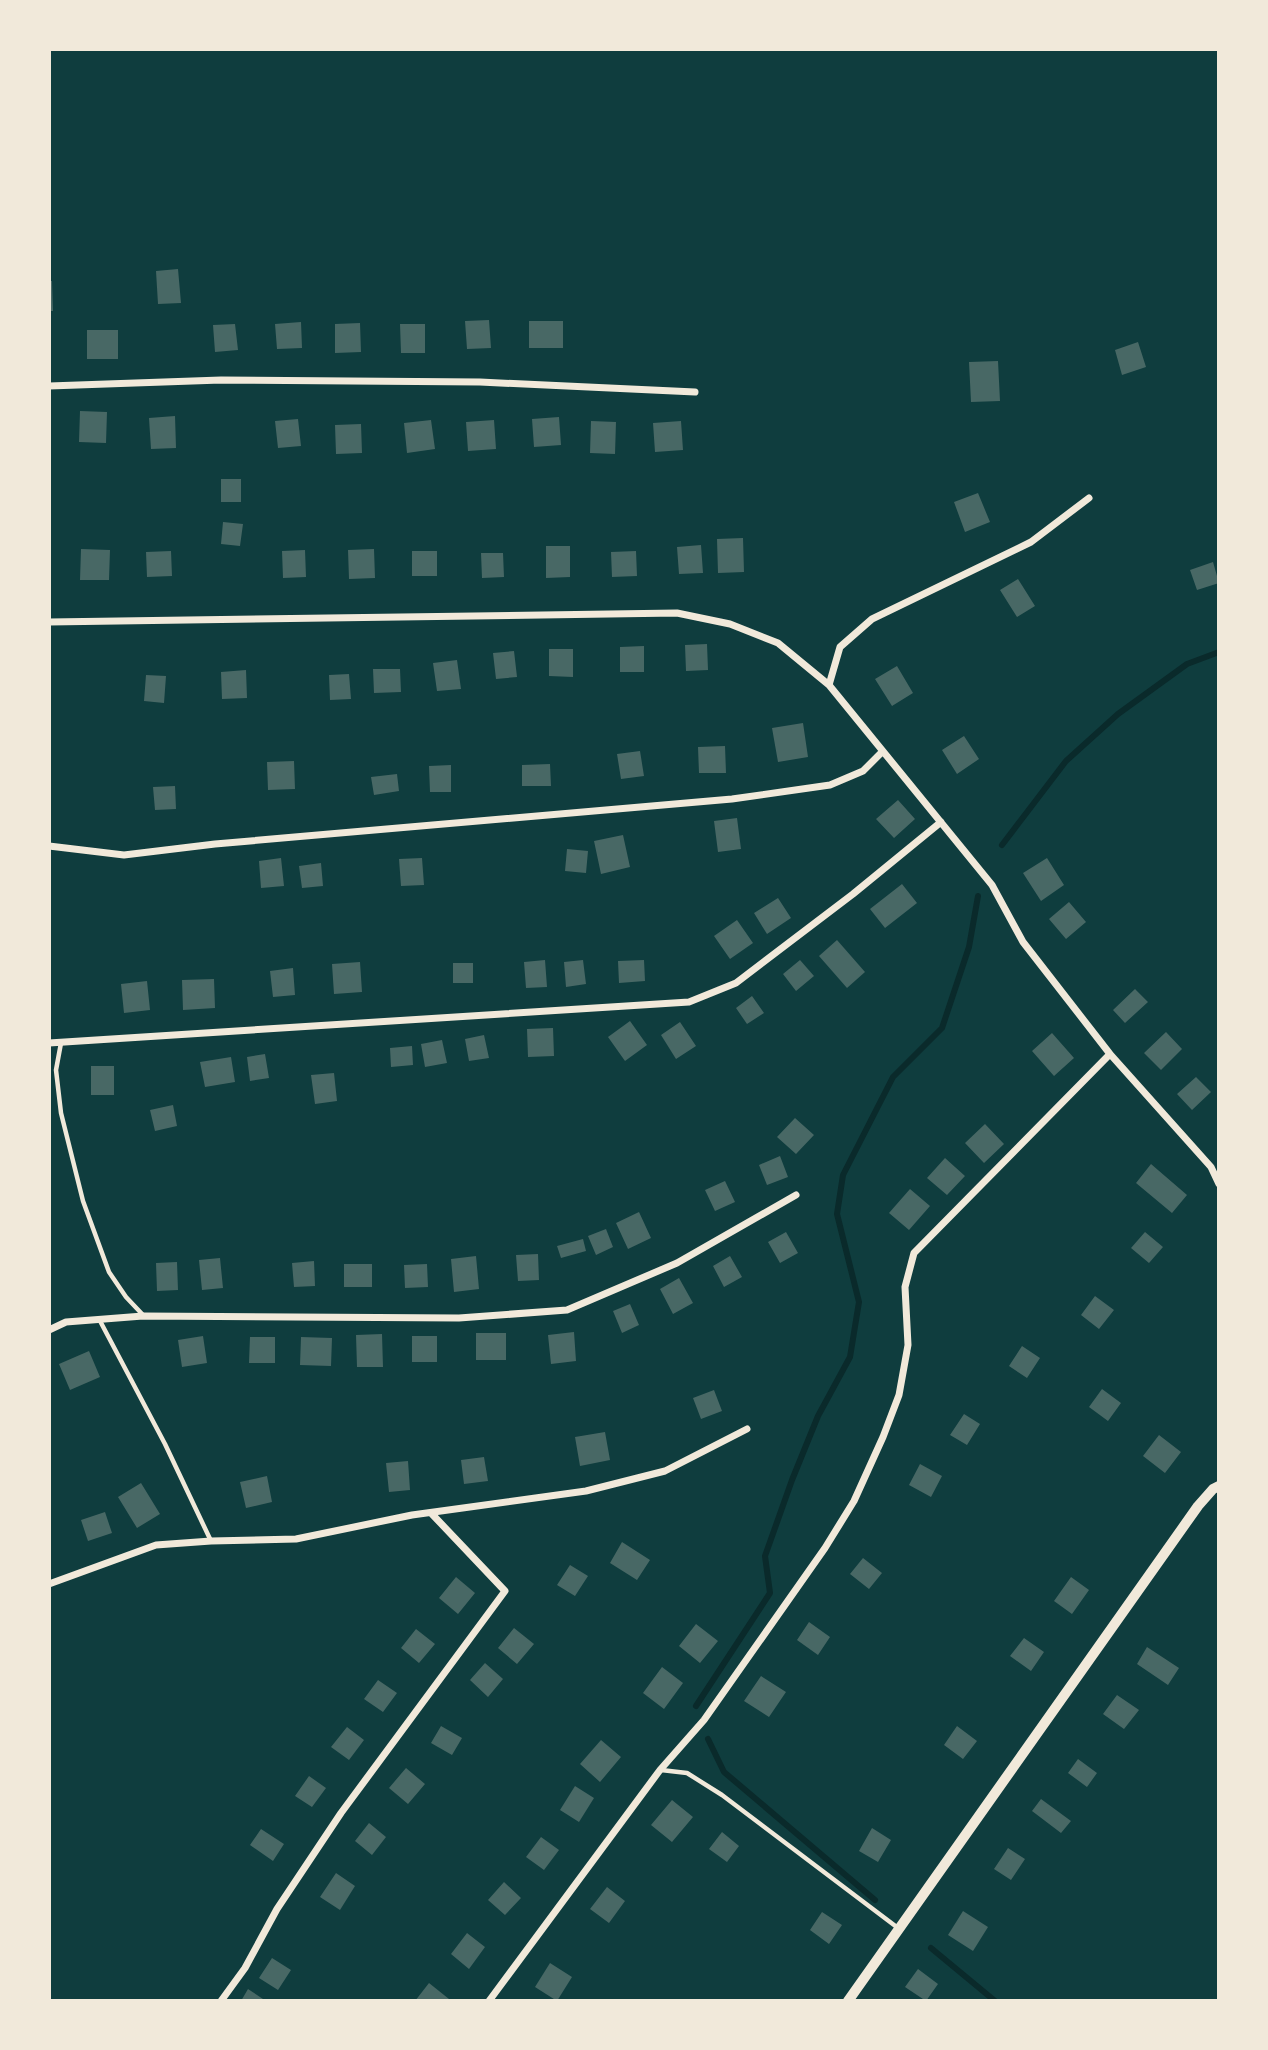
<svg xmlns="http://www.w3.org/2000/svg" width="1268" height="2050" font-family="Bitter,serif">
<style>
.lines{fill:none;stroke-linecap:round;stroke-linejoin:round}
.stream{stroke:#0a2a2b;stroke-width:6}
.building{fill:#486865}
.service{stroke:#f1e9da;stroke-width:4.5}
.minor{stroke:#f1e9da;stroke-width:7}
.tertiary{stroke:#f1e9da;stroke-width:10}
</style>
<rect width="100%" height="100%" fill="#0f3d3e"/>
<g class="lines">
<path class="stream" d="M1002,845l64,-84 52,-47 69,-50 32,-12
M696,1706l74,-113 -5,-37 27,-76 26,-64 32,-59 9,-55 -22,-88 6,-39 50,-98 49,-49 27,-81 9,-51
M708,1739l16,33 151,128
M931,1948l64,53"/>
</g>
<path class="building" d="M178,269l3,34 -23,1 -2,-33z
M49,281h3l1,30h-4z
M489,320l2,28 -24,1 -2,-28z
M529,321h34v27h-34z
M301,322l1,26 -25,1 -2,-25z
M360,323l1,29 -26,1v-29z
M235,324l3,26 -23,2 -2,-27z
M400,324h25v29h-24z
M87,330h31v29h-31z
M1138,342l8,25 -24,8 -7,-25z
M998,361l2,40 -29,1 -2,-40z
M80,411l27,1 -1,31 -27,-1z
M175,416l1,32 -25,1 -2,-31z
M559,417l2,28 -27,2 -2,-28z
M298,419l3,27 -23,2 -3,-27z
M431,420l4,29 -28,4 -3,-30z
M494,420l2,29 -28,2 -2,-29z
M591,421l25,1 -1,32 -25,-1z
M681,421l2,29 -28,2 -2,-29z
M361,424l1,29 -26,1 -1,-29z
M221,479h20v23h-20z
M978,493l12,29 -25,10 -11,-30z
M223,522l20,2 -3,22 -19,-2z
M743,538l1,34 -26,1 -1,-34z
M701,545l2,28 -24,1 -2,-27z
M546,546h24v31l-24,1z
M81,549l29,1 -1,30h-29z
M374,549l1,29 -26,1 -1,-29z
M305,550l1,27 -23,1 -1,-27z
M171,551l1,25 -25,1 -1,-25z
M412,551h25v25h-25z
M636,551l1,25 -25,1 -1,-25z
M481,553h22l1,24 -22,1z
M1213,562l6,21 -22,7 -7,-20z
M1018,579l17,27 -18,11 -17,-27z
M707,644l1,26 -22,1 -1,-26z
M644,646v26h-24v-25z
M549,649h24v28l-24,-1z
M514,651l3,26 -21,2 -3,-26z
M457,660l4,29 -24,2 -4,-28z
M897,666l16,27 -21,13 -17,-27z
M373,669h27l1,23 -27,1z
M246,670l1,28 -25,1 -1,-27z
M349,674l2,25 -21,1 -1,-25z
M146,675l20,1 -2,27 -20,-2z
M803,723l5,34 -30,5 -6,-34z
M964,736l15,23 -22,15 -15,-24z
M725,746l1,27h-27l-1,-26z
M640,751l4,25 -23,3 -4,-25z
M294,761l1,28 -27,1 -1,-28z
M550,764l1,22h-29v-21z
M451,765v27h-21l-1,-26z
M397,774l2,17 -25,4 -3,-18z
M175,786l1,23 -21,1 -2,-23z
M898,800l17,19 -21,19 -18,-19z
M737,818l4,31 -23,3 -4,-31z
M623,835l7,32 -29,7 -7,-33z
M567,849l21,2 -2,22 -21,-2z
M281,858l3,28 -23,2 -2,-27z
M422,858l2,27 -23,1 -2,-27z
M1047,858l17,27 -23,16 -18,-28z
M321,863l2,23 -21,2 -3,-22z
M902,884l15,19 -32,25 -15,-19z
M778,898l13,20 -24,16 -13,-21z
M1069,902l17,20 -20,17 -17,-20z
M737,920l16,23 -23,16 -16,-23z
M837,940l28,32 -18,16 -28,-32z
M545,960l2,27 -21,1 -2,-26z
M583,960l3,24 -20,3 -2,-25z
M644,960l1,21 -26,2 -1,-22z
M800,960l14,16 -18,15 -13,-17z
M360,962l2,30 -28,2 -2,-30z
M453,963h20v20h-20z
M293,968l2,27 -22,2 -3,-26z
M214,979l1,29 -32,2 -1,-30z
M147,981l3,29 -26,3 -3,-29z
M1135,989l13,13 -23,21 -12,-13z
M752,996l12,17 -17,11 -11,-16z
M630,1021l17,24 -22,16 -17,-24z
M680,1022l16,24 -20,13 -15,-24z
M553,1028l1,28 -26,1 -1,-28z
M1166,1032l16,17 -21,21 -17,-17z
M1052,1033l22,25 -20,18 -22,-25z
M484,1035l5,23 -20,3 -4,-22z
M442,1040l5,23 -22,4 -4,-23z
M412,1046l1,19 -22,2 -1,-19z
M265,1054l4,24 -19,3 -3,-24z
M231,1057l4,25 -30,5 -5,-25z
M91,1066h23v29h-23z
M334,1073l3,28 -22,3 -4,-29z
M1196,1077l15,15 -19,18 -15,-16z
M173,1105l4,21 -22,5 -5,-21z
M795,1118l19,17 -18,19 -19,-17z
M985,1124l19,20 -20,19 -19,-20z
M780,1156l8,21 -21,8 -8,-20z
M945,1158l20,18 -18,19 -20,-17z
M1151,1164l36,31 -15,18 -36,-30z
M725,1181l10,21 -20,9 -10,-21z
M910,1189l20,17 -21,24 -20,-17z
M639,1212l12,26 -23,11 -12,-26z
M606,1229l7,18 -17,8 -8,-19z
M786,1232l12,21 -18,10 -12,-21z
M1145,1232l18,15 -14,16 -18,-15z
M583,1239l3,12 -25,7 -4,-12z
M538,1254l1,26 -21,1 -2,-26z
M476,1256l3,33 -25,3 -3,-33z
M730,1256l12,21 -18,10 -11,-21z
M220,1258l3,30 -21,2 -3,-30z
M314,1261l1,25 -21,1 -2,-24z
M177,1262l1,28 -21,1 -1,-28z
M344,1264h28v23h-28z
M427,1264l1,23 -23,1 -1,-23z
M679,1278l14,25 -20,11 -13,-25z
M1095,1296l19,14 -15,19 -18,-14z
M630,1304l9,21 -17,8 -9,-22z
M574,1332l2,29 -25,3 -3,-29z
M476,1333h30v27h-30z
M382,1334l1,33h-26l-1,-32z
M203,1336l4,27 -25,4 -4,-27z
M412,1336h25v26h-25z
M250,1337h25v26h-26z
M301,1337l31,1 -1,28 -31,-1z
M1022,1346l18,12 -13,20 -18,-12z
M89,1351l11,26 -30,13 -11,-26z
M1102,1389l19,14 -13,18 -19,-14z
M714,1390l8,21 -21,8 -8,-21z
M964,1414l16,10 -13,21 -17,-10z
M605,1432l5,28 -30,6 -5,-29z
M1159,1435l22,17 -16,21 -22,-17z
M484,1457l4,24 -24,3 -3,-24z
M408,1461l2,29 -21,2 -3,-29z
M920,1464l22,12 -11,21 -22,-12z
M267,1476l5,26 -26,6 -6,-26z
M141,1483l19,31 -23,14 -19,-31z
M105,1512l7,21 -24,8 -7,-21z
M622,1542l28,18 -13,20 -27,-17z
M863,1558l19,15 -13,16 -19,-15z
M570,1565l18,11 -13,20 -18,-11z
M456,1577l19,16 -17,21 -19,-16z
M1071,1577l18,13 -17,24 -18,-13z
M809,1622l21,15 -12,18 -21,-15z
M696,1624l22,17 -18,22 -21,-17z
M514,1628l20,16 -17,20 -19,-16z
M416,1629l19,15 -16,19 -18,-15z
M1024,1638l20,14 -13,19 -21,-15z
M1147,1647l32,21 -11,17 -31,-21z
M485,1663l18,16 -15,18 -18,-17z
M662,1667l21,16 -19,26 -21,-16z
M761,1676l25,16 -17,25 -25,-16z
M378,1680l19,13 -14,19 -19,-13z
M1117,1695l22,15 -15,19 -21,-15z
M441,1726l21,12 -10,17 -21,-12z
M957,1726l20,15 -14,18 -19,-14z
M347,1727l17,13 -15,20 -18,-13z
M601,1740l20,17 -21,25 -20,-18z
M1078,1759l19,14 -10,14 -19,-14z
M406,1768l19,16 -17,20 -19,-16z
M309,1776l17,12 -14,19 -17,-11z
M575,1786l19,12 -15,24 -19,-12z
M1041,1799l30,22 -10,12 -29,-22z
M672,1800l21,17 -21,25 -21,-17z
M369,1823l17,14 -14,18 -17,-14z
M872,1828l19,12 -13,22 -19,-11z
M261,1829l23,15 -11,17 -23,-16z
M722,1832l17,14 -12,16 -18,-13z
M541,1837l18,13 -15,20 -18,-13z
M1008,1848l17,11 -14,21 -17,-11z
M336,1873l19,13 -15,24 -20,-13z
M504,1882l17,16 -16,17 -17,-15z
M607,1887l18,14 -16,22 -19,-14z
M963,1911l25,16 -15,24 -25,-16z
M822,1912l20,13 -13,19 -19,-14z
M467,1933l18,14 -16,22 -18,-15z
M272,1958l19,12 -13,20 -19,-12z
M550,1963l22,14 -15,24 -22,-14z
M918,1969l20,15 -12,17 -21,-14z
M429,1983l20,16 -1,2h-33z
M248,1989l18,12h-25z"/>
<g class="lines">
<path class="service" d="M61,1043l-5,27 5,43 22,88 26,71 17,25 17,18
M99,1319l66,125 46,97
M661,1770l26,3 35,22 176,133"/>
<path class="minor" d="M49,386l172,-6 259,2 215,10
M49,622l628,-9 53,11 48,19 51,42 163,200 31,57 87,112 101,113 8,17
M829,685l11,-38 32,-28 159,-77 58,-44
M49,846l75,9 91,-11 517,-45 98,-14 33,-14 19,-19
M49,1043l640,-41 47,-19 117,-89 88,-72
M49,1330l17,-8 77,-6 316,2 108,-8 110,-47 119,-68
M49,1584l107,-39 55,-4 85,-2 116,-24 174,-24 79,-20 82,-42
M221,2001l24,-33 32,-59 64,-96 164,-222 -74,-78
M489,2001l171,-231 44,-50 121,-172 29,-47 29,-64 16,-42 9,-50 -3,-58 9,-34 196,-199"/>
<path class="tertiary" d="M848,2001l350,-495 15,-17 6,-3"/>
</g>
<rect width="1268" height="2050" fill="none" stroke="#f1e9da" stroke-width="102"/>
</svg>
